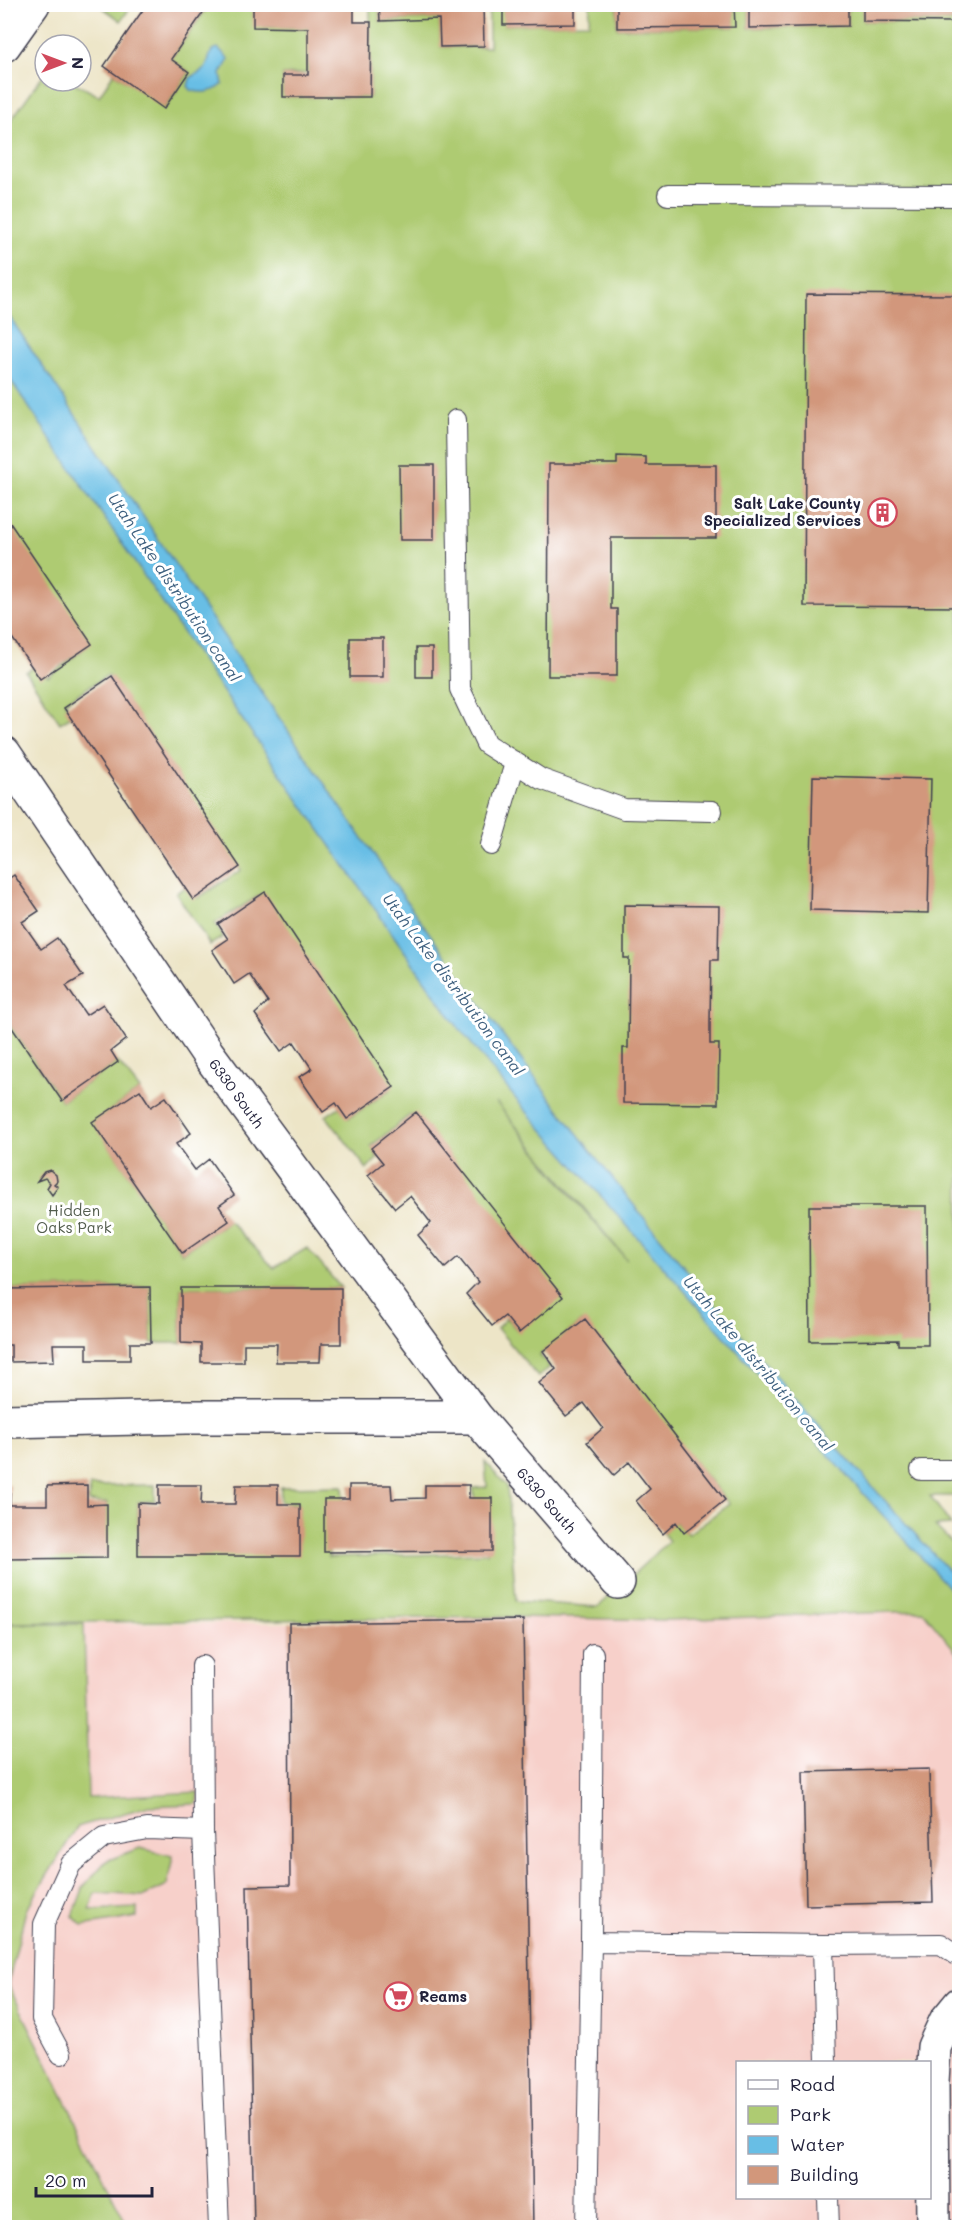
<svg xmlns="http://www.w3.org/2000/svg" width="964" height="2232" font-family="Mali,sans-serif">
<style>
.built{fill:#f7d0ca;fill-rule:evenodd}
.green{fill:#aecb72;stroke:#687656;stroke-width:1.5;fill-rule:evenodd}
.water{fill:#68bee5;stroke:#457090;stroke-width:1.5}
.building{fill:#d2977b}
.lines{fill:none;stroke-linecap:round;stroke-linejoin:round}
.lane-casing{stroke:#403f50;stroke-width:22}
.street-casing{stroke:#403f50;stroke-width:36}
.secondary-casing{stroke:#403f50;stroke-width:36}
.lane{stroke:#fff;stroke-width:20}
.street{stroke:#fff;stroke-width:33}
.secondary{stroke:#fff;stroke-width:33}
.labels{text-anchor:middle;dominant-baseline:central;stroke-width:6;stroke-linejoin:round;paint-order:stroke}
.poi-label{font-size:15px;font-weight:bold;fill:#22223b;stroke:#fff;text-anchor:end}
.street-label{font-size:15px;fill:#22223b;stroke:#fff}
.park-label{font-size:15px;fill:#535d4e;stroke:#fff}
.water-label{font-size:16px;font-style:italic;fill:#3e607f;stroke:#fff}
</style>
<rect width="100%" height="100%" fill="#fff"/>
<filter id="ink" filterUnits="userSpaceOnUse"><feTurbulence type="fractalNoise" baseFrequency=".0167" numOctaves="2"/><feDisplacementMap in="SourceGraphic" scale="12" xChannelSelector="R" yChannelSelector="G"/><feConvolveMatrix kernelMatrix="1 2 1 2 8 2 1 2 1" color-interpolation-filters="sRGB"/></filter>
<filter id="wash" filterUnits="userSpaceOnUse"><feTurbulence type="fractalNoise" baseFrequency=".008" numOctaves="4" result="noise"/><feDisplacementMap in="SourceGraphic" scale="24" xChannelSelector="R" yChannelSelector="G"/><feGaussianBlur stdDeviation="1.35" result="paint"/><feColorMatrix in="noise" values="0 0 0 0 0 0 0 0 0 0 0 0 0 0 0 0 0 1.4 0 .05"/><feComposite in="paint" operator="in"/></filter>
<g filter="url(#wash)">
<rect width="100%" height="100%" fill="#ede5c7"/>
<path class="built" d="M923,1611l36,44v572h-954l-1,-603 285,-1 226,-6 138,4zM738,2062h192v136h-192z"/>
<path class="green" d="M734,4l15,1v23l99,-2v-22l15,1v16l90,1v-17h6l1,1491h-30l21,29 -16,1 24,24v105l-36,-44 -255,9 -153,-3 -510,6 -1,-68 102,-1 1,-51 -18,-1 1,-16 65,-1v16l-17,1v52l161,-3v-47l-19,-2 1,-15 62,-1 1,16 -16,-1 1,56 158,-4v-50l-12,-1 -2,-14 14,-1 -2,-25 22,24 9,115 82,6 71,-66 -8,-10 11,-12 16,15 41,-30 -148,-182 -41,33 10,12 -12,10 -41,-49 9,-10 11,12 42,-36 -148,-180 -40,32 7,12 -11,11 -41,-53 13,-9 10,11 41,-28 -130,-195 -45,28 8,14 -13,8 -34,-52 13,-8 9,13 43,-28 -133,-195 -43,27 8,13 -13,8 -34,-51 12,-7 10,12 41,-32 -84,-123v-393l40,-57v9h26l28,15 15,-23 51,35 24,-36 -18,-13 38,-54h44l1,22 54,1v45l-25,2v22h87v-92h9l1,16 59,-2 2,28h48v-42h14l1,20 85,-2 1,-18h27v23l117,-1zM496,1102l131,158 -57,-66z
M99,5h33l-11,16z
M4,1016l58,85 56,-39 22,28 -47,32 89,131 47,-32 45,47 33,-20 34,40h-160v55h-30l-1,-56 -145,2z
M4,1624h80l4,174 110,-6 -1,12 -48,2 -72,21 -51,83 -18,74 120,243h-123z
M140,1848l33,8 -6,29 -23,11 -48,-3 -7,17 48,-2v9l-55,9 -9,-10 11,-30 22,-25z"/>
<path class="water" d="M218,48l11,11 -8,15 2,10c-7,8 -23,10 -32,6l-3,-4 2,-8 15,-9 7,-19z
M5,310c160,239 319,480 489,713 143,195 301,381 465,559v17l-109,-120 -330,-375 -66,-82 -226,-323 -223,-327z"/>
<g id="blocks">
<path class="building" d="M147,4h62l-38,55 18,13 -25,37 -60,-43z
M253,4h101v18h17l-1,75h-87v-22h25v-47l-55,-1z
M379,4h104l1,42 -44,1 -1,-28 -59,2z
M503,4h72v20l-72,1z
M617,4h117l1,23 -118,1z
M749,4h99v22l-99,2z
M863,4h90v18l-90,-1z
M806,294l154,1v312l-156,-1z
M617,456l29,1v8h70v73h-105v71h6v67h-69l1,-212h68z
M399,465h35v75h-34z
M4,514l88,130 -52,35 -36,-53z
M350,638h33v39h-33z
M416,648h16v29h-16z
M112,676l128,191 -47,33 -129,-192z
M813,776l118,3 -3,134 -118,-3z
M14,875l25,36 -17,11 19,27 16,-11 26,38 -17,10 20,29 17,-11 23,35 -15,12 7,11 -56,39 -58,-85v-134z
M265,892l129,195 -47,32 -11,-16 -13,9 -24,-35 13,-8 -18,-27 -13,9 -26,-37 13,-12 -19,-28 -15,10 -22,-34 16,-11 -10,-15z
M624,905l95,1 -1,54h-7l-1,62v22h9l-1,60 -95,-1v-55h5l1,-90h-5z
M140,1090l11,17 15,-10 25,36 -15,11 19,26 14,-11 25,36 -15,11 10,15 -47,32 -90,-131z
M416,1112l147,185 -44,36 -14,-17 -13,10 -26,-32 12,-12 -20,-25 -13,11 -27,-33 13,-12 -21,-27 -15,12 -27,-33 15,-12 -12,-15z
M50,1170l6,5 1,6 -3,3 4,3 -6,8 -5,-7 3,-5 -5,-5 -8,3 7,-9z
M809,1206h118l1,139h-30v-5l-88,1z
M150,1287l1,56h-21v17h-43v-16h-34l1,17 -43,1v-17h-7v-56z
M181,1288h160v56h-20l-1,18h-44l1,-18h-33v18h-43v-18l-20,-1z
M585,1319l140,181 -41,33 -8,-11 -13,12 -27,-33 14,-12 -21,-27 -15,13 -27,-33 16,-14 -19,-25 -18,13 -27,-33 17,-14 -13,-18z
M4,1485h6v20h37v-19l40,-1v20l20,-1v54l-103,1z
M159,1485h43l-1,19h34l1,-19h42v19h22v52h-162v-53l21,1z
M349,1485h42l1,14 33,-1v-13h44v13h23v53l-168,1v-53h25z
M523,1620l10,608h-279l-7,-342 43,-1 -1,-262z
M929,1769l4,133 -127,3 -3,-133z"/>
</g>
</g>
<g filter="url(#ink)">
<use href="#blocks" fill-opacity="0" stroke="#403f50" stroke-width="1.5"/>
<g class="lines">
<defs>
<path id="lane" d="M668,195l292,1
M456,420l4,269 26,55 55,35 83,30 88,2
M491,845l24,-82
M921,1470h39
M202,1666l1,165 16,397
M591,1942l2,-288
M823,1945l3,117
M61,2054l-19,-35 2,-95 27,-60 33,-27 43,-8 56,2
M828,2198l1,30
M586,2228l5,-286 232,3 118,-1 19,13"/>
<path id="street" d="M4,45l29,-41
M4,753l204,301 268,363 142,165
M4,1421l182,-4h290"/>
<path id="secondary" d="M933,2228l-1,-146 2,-35 12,-26 14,-17"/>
</defs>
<use href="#lane" class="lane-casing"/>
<use href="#street" class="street-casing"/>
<use href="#secondary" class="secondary-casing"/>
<use href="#lane" class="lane"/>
<use href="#street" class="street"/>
<use href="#secondary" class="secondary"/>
</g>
</g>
<defs>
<symbol id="building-ring" viewBox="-11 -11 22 22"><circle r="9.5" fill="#fff" stroke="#d1495b" stroke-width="1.5"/><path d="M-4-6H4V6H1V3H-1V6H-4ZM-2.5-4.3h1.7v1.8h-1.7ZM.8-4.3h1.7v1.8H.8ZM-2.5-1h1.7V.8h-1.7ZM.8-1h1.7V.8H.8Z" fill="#d1495b"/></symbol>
<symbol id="supermarket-ring" viewBox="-11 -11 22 22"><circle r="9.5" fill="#fff" stroke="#d1495b" stroke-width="1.5"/><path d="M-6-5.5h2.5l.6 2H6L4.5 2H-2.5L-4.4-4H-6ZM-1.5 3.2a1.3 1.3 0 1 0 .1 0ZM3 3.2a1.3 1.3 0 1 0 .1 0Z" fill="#d1495b"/></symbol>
</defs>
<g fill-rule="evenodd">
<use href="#building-ring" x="866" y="496" width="33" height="33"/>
<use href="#supermarket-ring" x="382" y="1980" width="33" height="33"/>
</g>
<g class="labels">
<g class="poi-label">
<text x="861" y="503">Salt Lake County<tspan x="861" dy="17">Specialized Services</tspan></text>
<text x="419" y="1996" text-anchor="start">Reams</text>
</g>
<g class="street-label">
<text transform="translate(237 1093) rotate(54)">6330 South</text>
<text transform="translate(547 1500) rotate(49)">6330 South</text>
</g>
<g class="park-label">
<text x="74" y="1210">Hidden<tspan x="74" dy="17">Oaks Park</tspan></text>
</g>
<g class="water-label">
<text transform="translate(175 587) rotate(56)">Utah Lake distribution canal</text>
<text transform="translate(454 984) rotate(53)">Utah Lake distribution canal</text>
<text transform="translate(759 1363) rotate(50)">Utah Lake distribution canal</text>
</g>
</g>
<rect width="964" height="2232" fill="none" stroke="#fff" stroke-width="24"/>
<rect x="736" y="2061" width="195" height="138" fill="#ffffff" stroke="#a7a7b1" stroke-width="1.5"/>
<rect x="748" y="2080" width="30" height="9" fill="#ffffff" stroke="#a7a7b1" stroke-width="1.5"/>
<text x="790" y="2091" font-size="18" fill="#22223b">Road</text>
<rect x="748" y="2106" width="30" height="18" fill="#aecb72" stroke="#a7a7b1" stroke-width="1.5"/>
<text x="790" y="2121" font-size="18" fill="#22223b">Park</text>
<rect x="748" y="2136" width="30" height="18" fill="#68bee5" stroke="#a7a7b1" stroke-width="1.5"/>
<text x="790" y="2151" font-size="18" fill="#22223b">Water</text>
<rect x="748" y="2166" width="30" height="18" fill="#d2977b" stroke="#a7a7b1" stroke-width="1.5"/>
<text x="790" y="2181" font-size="18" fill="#22223b">Building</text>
<g transform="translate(63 63) rotate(90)"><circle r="28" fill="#ffffff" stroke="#a7a7b1" stroke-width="1.5"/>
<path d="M0-4.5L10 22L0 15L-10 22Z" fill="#d1495b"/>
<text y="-9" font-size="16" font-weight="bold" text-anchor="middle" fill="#22223b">N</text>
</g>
<path d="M36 2187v9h116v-9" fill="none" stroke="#22223b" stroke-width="3"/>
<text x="45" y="2187" font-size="18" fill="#22223b" stroke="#ffffff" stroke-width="4.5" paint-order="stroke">20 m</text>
</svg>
